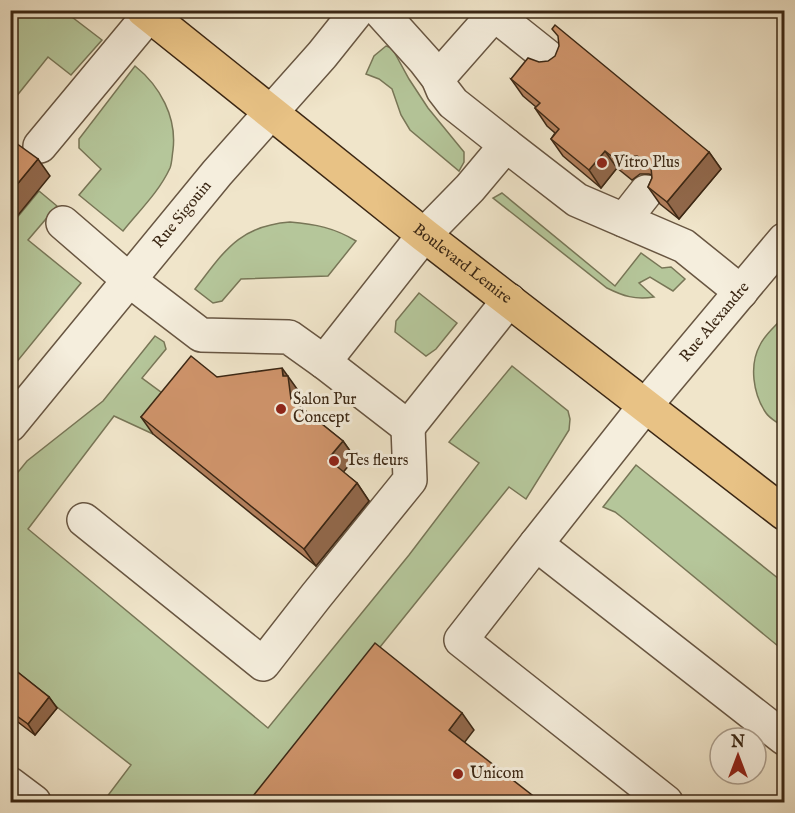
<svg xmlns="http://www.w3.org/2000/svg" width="795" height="813" font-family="'IM FELL English',serif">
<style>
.green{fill:#b5c69a;stroke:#787657;stroke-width:1.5}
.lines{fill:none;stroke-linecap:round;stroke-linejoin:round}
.minor-casing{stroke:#685642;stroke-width:36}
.major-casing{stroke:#3b2714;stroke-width:36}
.minor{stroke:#f5eedd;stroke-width:33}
.major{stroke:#e8c285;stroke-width:33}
.wall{fill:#b27f5c;stroke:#3b2714;stroke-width:1.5}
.shaded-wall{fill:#91684b;stroke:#3b2714;stroke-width:1.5}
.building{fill:#cf946b;stroke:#3b2714;stroke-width:1.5}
.poi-dot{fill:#8f2418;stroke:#f5eedd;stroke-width:2}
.labels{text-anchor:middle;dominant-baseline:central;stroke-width:6;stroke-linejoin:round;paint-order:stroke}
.poi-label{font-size:16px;fill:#3b2714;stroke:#f5eedd;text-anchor:start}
.street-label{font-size:16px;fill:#3b2714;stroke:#f5eedd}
</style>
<rect width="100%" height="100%" fill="#f0e5ca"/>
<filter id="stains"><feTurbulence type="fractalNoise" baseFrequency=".00333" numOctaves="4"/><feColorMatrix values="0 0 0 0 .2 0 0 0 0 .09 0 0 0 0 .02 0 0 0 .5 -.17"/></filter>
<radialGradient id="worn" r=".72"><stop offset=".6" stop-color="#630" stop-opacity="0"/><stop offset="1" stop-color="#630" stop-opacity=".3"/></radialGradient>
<path class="green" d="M11,10l53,1 38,29 -31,35 -23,-18 -37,46z
M386,46l6,2 17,31 19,29 36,44v10l-5,9 -49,-41 -9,-15 -9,-26 -13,-10 -13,-5 8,-18z
M135,66c25,20 42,51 38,84 -1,6 -1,13 -3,18 -11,24 -31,43 -47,63l-44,-36 22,-26 -22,-21v-9z
M39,191l18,15 -29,34 53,43 -70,86v-66l4,-7 -4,-4v-67z
M502,193l113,93 26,-33 21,15 9,-1 14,12 -12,12 -23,-14 -11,6 15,14c-19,3 -31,-1 -47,-9l-114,-90z
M290,222c25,2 45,6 66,19l-28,35 -87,3 -19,22 -9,2 -18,-14c29,-37 43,-63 95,-67z
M419,293l38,30 -21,26 -10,7 -31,-24 1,-11z
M784,316v112c-5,-5 -14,-9 -18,-15 -13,-19 -17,-48 -6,-68 5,-11 17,-20 24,-29z
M155,336l9,6 2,7 -24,29 35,26 -24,30 -39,-18 -86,113 240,199 141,-173 70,-92 -30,-21 63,-76 56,45 2,8 -1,11 -43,69 -17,-12 -133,165 -102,150h-171l28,-37 -120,-94 -1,-189 17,-21 76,-60z
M636,465l148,118v68l-160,-132 -9,-7 -12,-5z"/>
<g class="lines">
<defs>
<g id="minor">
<path d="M379,10l46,51 13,17 5,12 10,13 53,42"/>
<path d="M494,14l59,47"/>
<path d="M438,78l60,-68"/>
<path d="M40,146l109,-131"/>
<path d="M624,220l22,-28"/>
<path d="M63,223l66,57 72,55 88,2 35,25 100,-127 46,-47 36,-43 71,55 107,46 57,46"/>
<path d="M324,362l84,65 101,-127"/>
<path id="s1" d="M10,425l207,-252 105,-118 36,-45"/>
<path d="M84,520l179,144 53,-68 94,-116 -2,-53"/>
<path id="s2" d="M536,544l109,-138 139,-166"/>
<path d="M10,784l24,18"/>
<path d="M666,802l-205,-162 75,-96 248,194"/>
</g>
<g id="major">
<path id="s3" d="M143,10l281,225 360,278"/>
</g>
</defs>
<use href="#minor" class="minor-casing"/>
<use href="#major" class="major-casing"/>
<use href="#minor" class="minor"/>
<use href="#major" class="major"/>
</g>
<path class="wall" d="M770,10h14v12z
M511,79l198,73 12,17 -42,50 -19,-15 -12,-17 4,-9v-3l-3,-1h-9l-8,6 -15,-12 -16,20 -38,-32 -12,-17 4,-6 -8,-7 -12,-18 1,-1 -13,-11z
M217,377l83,16 2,15 41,33 12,17 -12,14 14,11 12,18 -53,65 -163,-132 -12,-17z
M10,666l39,31 8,11 -22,27 -25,-19z"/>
<path class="shaded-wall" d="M605,151l12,17 -16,20 -12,-18z
M709,152l12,17 -42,50 -12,-17z
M38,159l12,17 -40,49v-32z
M282,368l18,25 3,24 -12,-18 -8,-23z
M343,441l12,17 -15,18 -12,-17z
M357,483l12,18 -53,65 -12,-17z
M49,697l8,11 -22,27 -7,-11z
M462,713l12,17 -13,17 -12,-17z"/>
<path class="building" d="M555,25l154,127 -42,50 -19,-15 4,-9 -1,-10 -6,-8 -8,-4 -9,1 -8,6 -15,-12 -16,19 -38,-31 8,-10 -24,-21 5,-5 -29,-24 17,-21 11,4 9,-1 7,-5 4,-10 -1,-10 -6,-7z
M10,136l6,7 22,16 -28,34z
M191,356l26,21 65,-9 1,8h5l3,23 52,42 -15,18 29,24 -53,66 -163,-132z
M375,643l87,70 -13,17 92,72h-290l-2,-1z
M10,666l39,31 -21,27 -18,-13z"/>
<g class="poi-dot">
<circle cx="602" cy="163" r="6"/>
<circle cx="281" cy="409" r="6"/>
<circle cx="334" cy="461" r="6"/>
<circle cx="458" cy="774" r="6"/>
</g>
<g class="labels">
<g class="poi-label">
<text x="614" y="163">Vitro Plus</text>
<text x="293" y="400">Salon Pur<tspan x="293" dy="18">Concept</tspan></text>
<text x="346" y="461">Tes fleurs</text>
<text x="470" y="774">Unicom</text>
</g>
<g class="street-label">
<text stroke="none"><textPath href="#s1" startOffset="272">Rue Sigouin</textPath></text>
<text stroke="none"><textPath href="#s3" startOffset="408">Boulevard Lemire</textPath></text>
<text stroke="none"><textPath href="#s2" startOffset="285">Rue Alexandre</textPath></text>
</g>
</g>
<rect width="795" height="813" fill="none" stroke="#f0e5ca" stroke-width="36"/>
<rect x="12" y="12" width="771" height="789" fill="none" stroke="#3b2714" stroke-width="3"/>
<rect x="18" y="18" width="759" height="777" fill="none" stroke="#3b2714" stroke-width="1.5"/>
<g transform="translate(738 756)"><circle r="28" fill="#f5eedd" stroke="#ab9e8d" stroke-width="1.5"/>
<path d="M0-4.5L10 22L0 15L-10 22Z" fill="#8f2418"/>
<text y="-9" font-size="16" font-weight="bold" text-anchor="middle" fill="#3b2714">N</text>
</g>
<rect width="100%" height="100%" filter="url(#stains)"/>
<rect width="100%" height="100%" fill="url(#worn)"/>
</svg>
